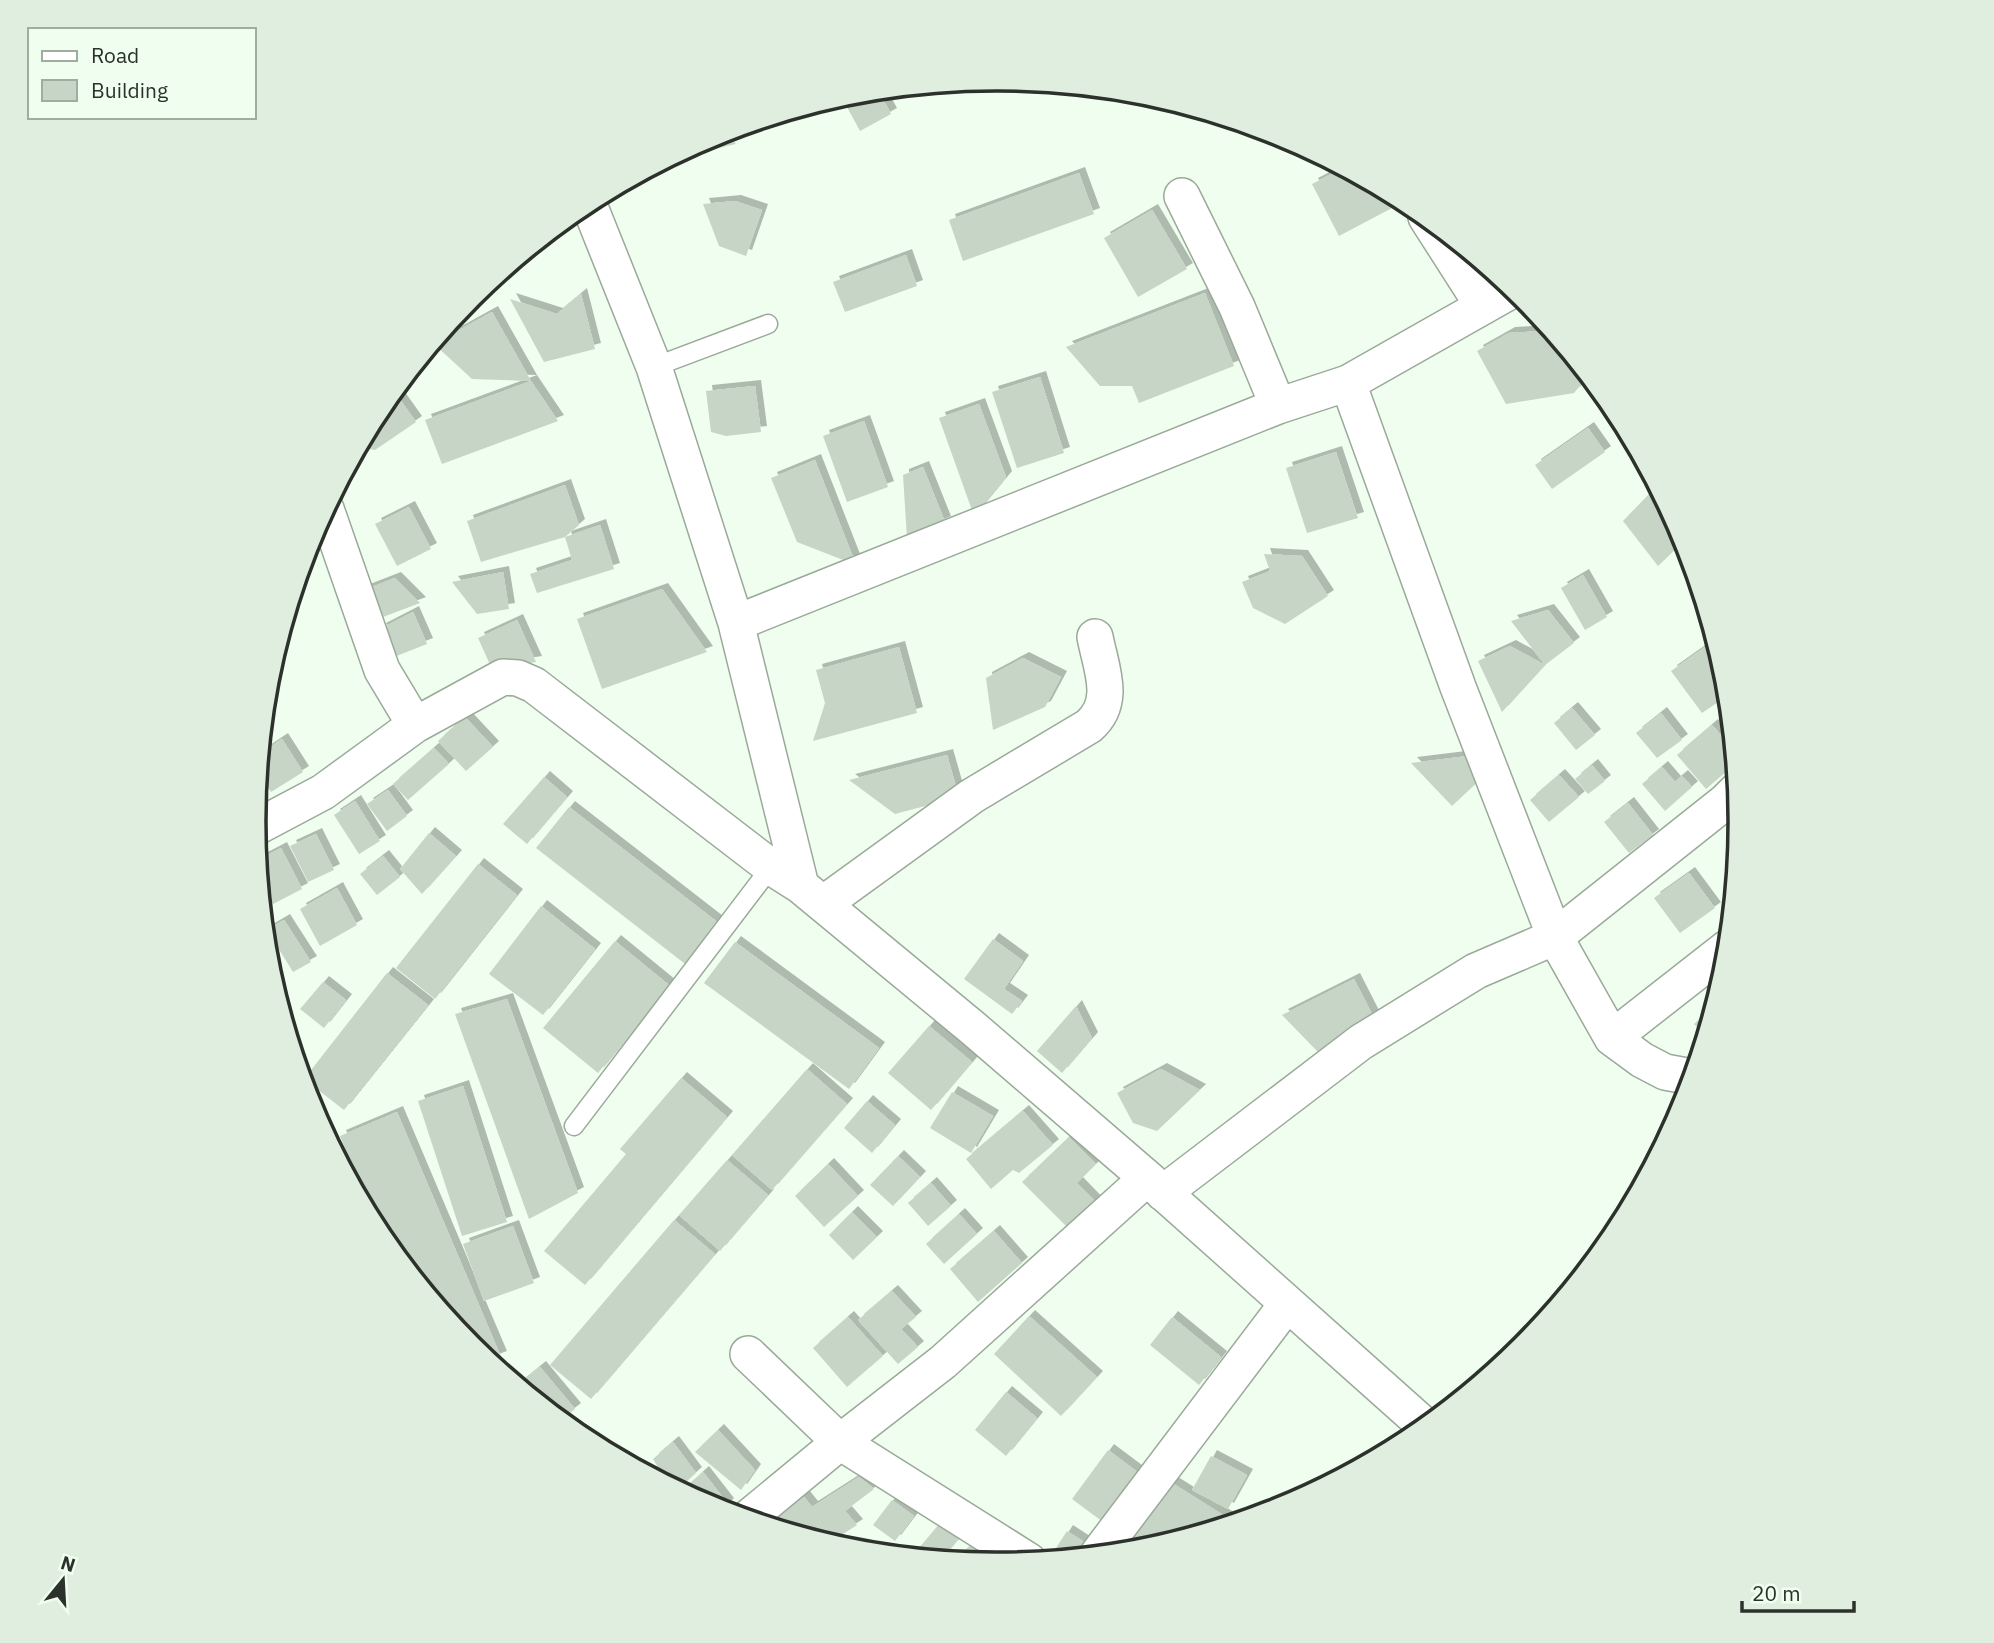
<svg xmlns="http://www.w3.org/2000/svg" width="1994" height="1643" font-family="'IBM Plex Sans',sans-serif">
<style>
.building{fill:#c6d5c5;filter:url(#shadow)}
.lines{fill:none;stroke-linecap:round;stroke-linejoin:round}
.service-casing{stroke:#9aa999;stroke-width:21}
.minor-casing{stroke:#9aa999;stroke-width:38}
.service{stroke:#fff;stroke-width:18}
.minor{stroke:#fff;stroke-width:35}
.rim{fill:none;stroke:#2c312b;stroke-width:3.5}
</style>
<defs>
<filter id="shadow"><feDropShadow dx="6" dy="-6" stdDeviation="0" flood-color="#0004"/></filter>
</defs>
<rect width="100%" height="100%" fill="#effeee"/>
<path class="building" d="M935,85l-28,8 -2,-5z
M878,90l13,24 -31,17 -19,-35z
M725,132l11,12 -66,15 43,-24z
M1343,168l39,21 10,19 -53,28 -27,-52z
M1079,173l15,41 -131,47 -14,-41z
M735,201l27,9 -16,46 -27,-10 -16,-42z
M1152,210l35,59 -49,28 -34,-59z
M906,255l11,31 -72,26 -12,-30z
M1205,293l29,73 -95,37 -7,-17h-32l-34,-39z
M581,294l14,55 -51,13 -34,-63 47,15z
M492,312l39,69 -59,-2 -38,-35z
M1543,331l26,22 19,23 -14,17 -68,11 -29,-53 32,-18z
M1040,377l24,76 -47,15 -25,-76z
M531,381l27,40 -116,43 -17,-44z
M755,386l6,46 -35,4 -15,-4 -5,-41z
M394,391l22,31 -41,28 -16,-3 21,-38z
M979,404l27,73 -32,39 -35,-98z
M864,421l24,66 -41,15 -24,-66z
M1588,428l17,24 -53,37 -17,-24z
M1336,452l22,66 -51,15 -21,-65z
M815,460l41,105 -59,-23 -26,-64z
M923,467l22,55 -38,16 -4,-63z
M565,485l14,40 -14,12 35,-12 14,44 -77,24 -7,-19 42,-14 -7,-23 -84,25 -14,-41z
M1655,488l29,53 -26,25 -35,-45z
M409,507l22,42 -34,17 -22,-42z
M1264,554l38,2 26,40 -43,28 -32,-16 -11,-26 28,-11z
M503,572l6,37 -32,5 -25,-32z
M1583,575l24,42 -22,13 -24,-42z
M395,578l25,25 -45,17 -11,-30z
M662,589l45,63 -105,37 -25,-70z
M1548,610l26,33 -29,22 -34,-44z
M413,612l14,32 -33,13 -14,-28z
M517,620l19,42 -44,7 -14,-31z
M1510,646l35,19 -43,47 -24,-51z
M899,647l18,66 -104,28 12,-38 -9,-33z
M1705,647l20,27 2,22 -25,17 -31,-42z
M1023,658l38,19 -16,30 -52,23 -7,-52z
M1572,708l23,27 -19,15 -22,-27z
M1661,713l21,27 -25,18 -21,-25z
M465,717l28,30 -27,24 -28,-30z
M1712,725l21,24 1,16 -28,24 -29,-34z
M282,739l21,33 -32,20 -12,-19 2,-20z
M434,748l15,16 -41,36 -15,-16z
M947,755l12,42 -64,17 -46,-34z
M1468,756l18,18 -34,32 -41,-43z
M1592,765l13,16 -17,13 -13,-15z
M1662,767l13,15 7,-6 10,11 -27,24 -23,-27z
M1559,775l20,22 -30,25 -19,-22z
M544,777l23,20 -40,47 -24,-20z
M388,790l19,26 -20,15 -20,-27z
M355,801l25,40 -21,13 -25,-39z
M1628,803l25,32 -24,18 -25,-31z
M569,807l152,118 -32,42 -153,-119z
M429,833l27,23 -34,38 -22,-25z
M316,834l18,36 -26,12 -18,-36z
M281,848l21,41 -29,15 -13,-24 -2,-20z
M383,856l17,21 -23,18 -17,-21z
M478,864l39,31 -82,104 -39,-31z
M1689,873l26,35 -35,25 -26,-35z
M337,888l20,37 -37,21 -20,-37z
M541,906l54,43 -52,66 -54,-41z
M284,920l27,42 -18,10 -26,-42z
M993,939l30,22 -19,28 18,12 -10,13 -48,-35z
M615,941l55,45 -72,87 -55,-45z
M735,942l144,106 -30,41 -145,-106z
M387,973l41,32 -84,105 -40,-31z
M1354,979l22,43 -58,30 -36,-37z
M323,982l23,18 -22,28 -24,-19z
M507,999l71,194 -49,26 -74,-205z
M1076,1006l16,32 -30,35 -25,-22z
M1714,1006l-4,13 -5,16 -11,-11z
M929,1026l43,36 -41,48 -43,-37z
M807,1069l40,35 -75,86 -40,-35z
M1161,1069l39,21 -43,41 -24,-8 -16,-30z
M681,1078l46,39 -142,168 -41,-34 82,-97 -6,-5z
M463,1086l44,136 -45,14 -44,-135z
M952,1092l41,24 -22,37 -41,-25z
M867,1101l28,24 -23,28 -28,-25z
M1023,1111l30,34 -34,28 -6,-3 -22,19 -25,-30z
M397,1112l104,245 -11,4 -18,-15 -89,-107 -43,-103z
M1069,1137l27,27 -19,19 28,29 -27,26 -56,-56z
M898,1156l22,21 -27,29 -23,-21z
M727,1160l41,35 -48,56 -41,-36z
M828,1164l30,32 -34,31 -29,-31z
M931,1183l20,23 -23,20 -20,-23z
M852,1212l25,25 -24,23 -24,-25z
M959,1214l18,20 -33,30 -18,-20z
M674,1220l41,34 -124,145 -41,-34z
M513,1226l21,57 -50,18 -21,-57z
M994,1231l28,32 -44,39 -28,-33z
M892,1291l24,26 -15,12 17,18 -20,17 -40,-44z
M1029,1316l68,61 -36,39 -67,-62z
M848,1317l35,39 -36,31 -34,-39z
M1172,1317l49,40 -22,28 -49,-40z
M540,1367l35,42 -14,11 -43,-35z
M1006,1392l31,26 -31,38 -31,-26z
M718,1430l37,40 -14,20 -46,-38z
M673,1442l23,31 -18,16 -10,-5 -15,-25z
M1108,1450l32,24 -37,48 -31,-23z
M1211,1456l36,19 -19,34 -36,-19z
M703,1472l25,32 -6,6 -40,-19z
M859,1477l15,12 -29,22 12,14 -28,18 -66,-20 37,-31 12,15z
M1169,1481l65,41 -92,28 -18,2z
M892,1500l22,16 -19,25 -22,-16z
M946,1516l18,16 -23,27 -26,-3 -2,-1z
M1067,1531l20,13 -8,12 -9,1 -14,-9z
M976,1540l23,24 -44,-4z"/>
<g class="lines">
<defs>
<path id="service" d="M654,367l114,-43
M574,1126l197,-259"/>
<path id="minor" d="M1182,196l55,111 41,99
M588,202l66,165 82,256 65,263 173,143 173,149 278,248
M1426,217l57,89
M1348,383l110,304 97,250 170,-135 12,-12
M326,509l56,161 33,55
M736,623l542,-217 70,-23 166,-94
M255,828l68,-36 92,-67 88,-48 15,1 16,7 237,182 30,19
M823,904l149,-108 117,-70c28,-24 12,-58 6,-89
M1612,1038l115,-90
M1163,1193l198,-151 115,-71 79,-34 57,101 30,22 23,12 27,5
M748,1354l92,88 189,119
M748,1518l92,-76 103,-80 204,-184
M1098,1554l189,-250"/>
</defs>
<use href="#service" class="service-casing"/>
<use href="#minor" class="minor-casing"/>
<use href="#service" class="service"/>
<use href="#minor" class="minor"/>
</g>
<path d="M0 0H1994V1643H0ZM996 91H998A730 730 0 0 1 1728 821V822A730 730 0 0 1 998 1552H996A730 730 0 0 1 266 822V821A730 730 0 0 1 996 91Z" fill="#dfeede" fill-rule="evenodd"/>
<path class="rim" d="M996 91H998A730 730 0 0 1 1728 821V822A730 730 0 0 1 998 1552H996A730 730 0 0 1 266 822V821A730 730 0 0 1 996 91Z"/>
<rect x="28" y="28" width="228" height="91" fill="#effeee" stroke="#a1aca0" stroke-width="2"/>
<rect x="42" y="51" width="35" height="10" fill="#ffffff" stroke="#a1aca0" stroke-width="2"/>
<text x="91" y="63" font-size="21" fill="#2c312b">Road</text>
<rect x="42" y="80" width="35" height="21" fill="#c6d5c5" stroke="#a1aca0" stroke-width="2"/>
<text x="91" y="98" font-size="21" fill="#2c312b">Building</text>
<g transform="translate(63 1580) rotate(18)" stroke="#effeee" stroke-width="5" paint-order="stroke">
<path d="M0-5L12 26L0 18L-12 26Z" fill="#2c312b"/>
<text y="-10" font-size="19" font-weight="bold" text-anchor="middle" fill="#2c312b">N</text>
</g>
<path d="M1742 1601v10h112v-10" fill="none" stroke="#2c312b" stroke-width="3.5"/>
<text x="1752" y="1601" font-size="21" fill="#2c312b" stroke="#effeee" stroke-width="5" paint-order="stroke">20 m</text>
</svg>
